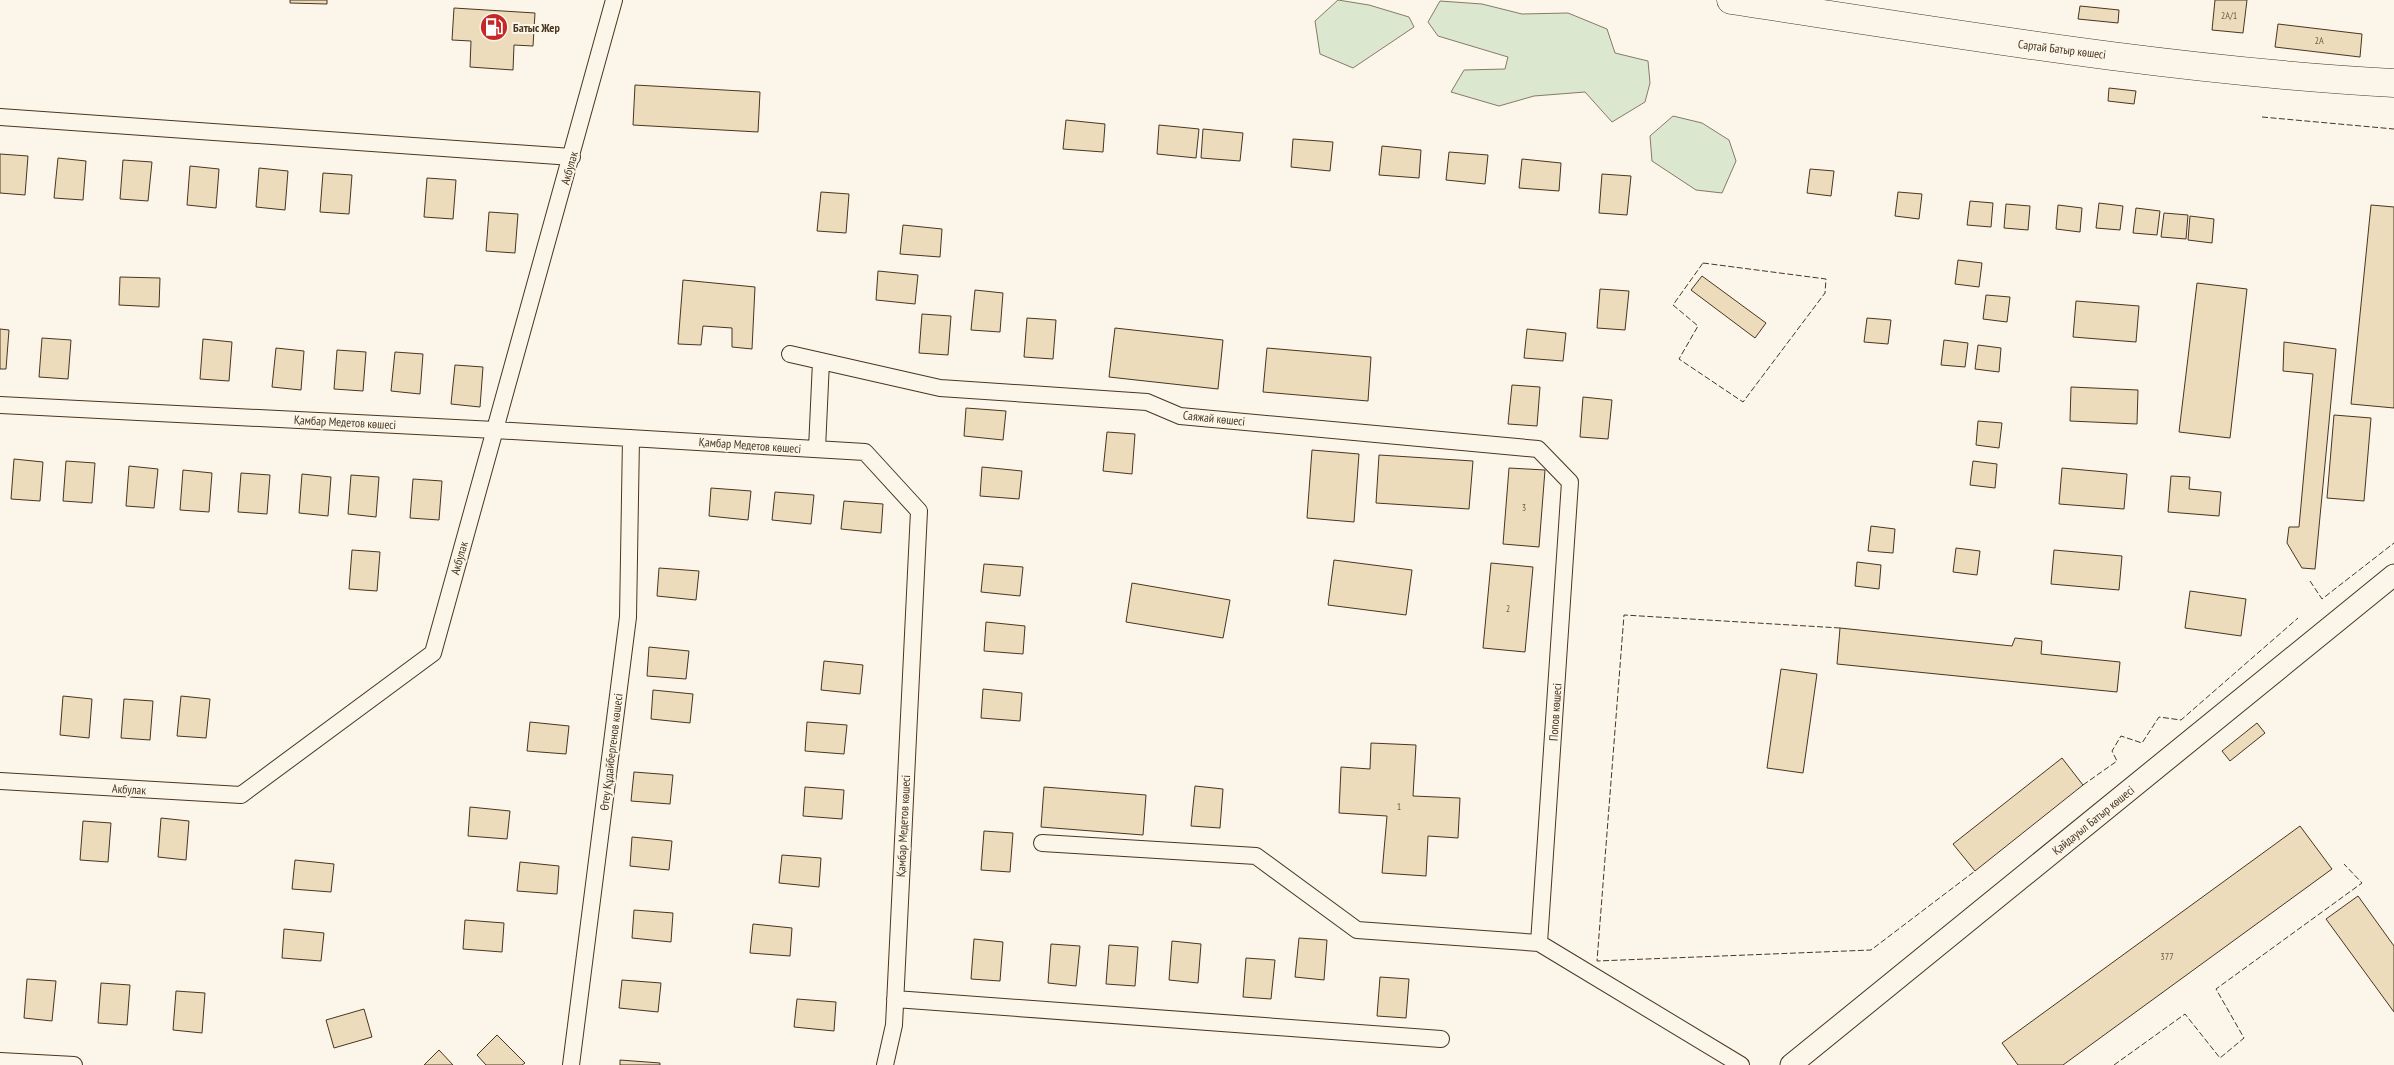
<svg xmlns="http://www.w3.org/2000/svg" width="2394" height="1065" font-family="'PT Sans Narrow',sans-serif">
<style>
.green{fill:#dce7d0;stroke:#887966}
.building{fill:#ecdcbc;stroke:#4a3520}
.lines{fill:none;stroke-linecap:round;stroke-linejoin:round}
.minor-casing{stroke:#4a3520;stroke-width:18}
.tertiary-casing{stroke:#4a3520;stroke-width:23}
.trunk-casing{stroke:#4a3520;stroke-width:29}
.minor{stroke:#fbf6e9;stroke-width:16}
.tertiary{stroke:#fbf6e9;stroke-width:21}
.trunk{stroke:#fbf6e9;stroke-width:28}
.fence{stroke:#4a3520;stroke-width:1;stroke-dasharray:6 2.5;stroke-linecap:butt}
.labels{text-anchor:middle;dominant-baseline:central;stroke-width:4;stroke-linejoin:round;paint-order:stroke}
.number-label{font-size:10px;fill:#725f47}
.poi-label{font-size:12px;font-weight:bold;fill:#4a3520;stroke:#fbf6e9;text-anchor:start}
.street-label{font-size:12px;fill:#4a3520;stroke:#fbf6e9}
</style>
<rect width="100%" height="100%" fill="#fbf6e9"/>
<path class="green" d="M1338,0l31,5 40,12 5,10 -61,41 -33,-14 -5,-33z
M1440,1l42,3 40,10 46,-1 39,16 8,24 33,8 2,22 -5,19 -33,20 -27,-30 -51,4 -35,10 -48,-14 13,-22 41,-1 3,-12 -70,-21 -10,-14z
M1673,116l29,7 27,17 7,21 -14,32 -26,-3 -44,-29 -2,-25z"/>
<path class="building" d="M290,0h37v4l-37,-1z
M2215,0h32l-4,33 -31,-3z
M2080,6l39,4 -1,13 -40,-4z
M454,8l81,5 -2,33 -19,-1 -1,25 -43,-3 1,-26 -19,-1z
M2278,24l84,10 -2,23 -85,-10z
M635,85l125,7 -2,40 -125,-7z
M2109,88l27,3 -2,13 -26,-3z
M1066,120l39,4 -2,28 -40,-3z
M1159,125l40,4 -3,29 -39,-4z
M1203,129l40,4 -3,28 -39,-3z
M1293,139l40,3 -3,29 -39,-4z
M1382,146l39,4 -2,28 -40,-3z
M1449,152l39,3 -3,29 -39,-4z
M0,154l28,2 -3,39 -25,-2z
M58,158l28,3 -3,39 -29,-2z
M1522,159l39,4 -2,28 -40,-3z
M123,160l29,2 -4,39 -28,-2z
M190,166l29,3 -3,39 -29,-3z
M259,168l29,3 -3,39 -29,-3z
M1810,169l24,2 -3,25 -24,-3z
M323,173l29,2 -3,39 -29,-2z
M1602,174l29,2 -4,39 -28,-2z
M427,178l29,2 -3,39 -29,-2z
M821,192l28,2 -3,39 -29,-2z
M1898,192l24,2 -3,25 -24,-3z
M1970,201l23,2 -2,24 -24,-2z
M2099,203l24,3 -3,24 -24,-2z
M2006,204l24,2 -2,24 -24,-2z
M2058,205l24,3 -2,24 -24,-3z
M2371,205l23,2v201l-43,-4z
M2136,208l24,3 -3,24 -24,-2z
M489,212l29,2 -3,39 -29,-2z
M2164,213l24,2 -2,24 -25,-2z
M2190,216l24,3 -2,24 -24,-3z
M903,225l39,4 -2,28 -40,-3z
M1958,260l24,3 -3,24 -24,-3z
M878,271l40,4 -3,29 -39,-4z
M1702,276l64,47 -11,15 -64,-48z
M120,277l40,1 -1,29 -40,-2z
M683,280l72,7 -3,62 -20,-2v-19l-29,-2 -2,19 -23,-1z
M2197,283l50,6 -17,149 -51,-6z
M1600,289l29,2 -4,39 -28,-2z
M975,290l28,3 -3,39 -29,-2z
M1986,295l24,2 -3,25 -24,-3z
M2076,301l63,5 -3,36 -63,-5z
M922,314l29,2 -3,39 -29,-2z
M1027,318l29,2 -3,39 -29,-2z
M1867,318l24,2 -3,24 -24,-2z
M1115,328l108,12 -5,49 -109,-12z
M0,329l9,1 -3,39h-6z
M1527,329l39,4 -3,28 -39,-3z
M42,338l29,2 -3,39 -29,-2z
M203,339l29,3 -3,39 -29,-2z
M1944,340l24,3 -3,24 -24,-2z
M2284,342l52,7 -21,220 -13,-1 -15,-25 2,-16h10l14,-153 -30,-3z
M1978,345l23,3 -2,24 -24,-3z
M276,348l28,3 -3,39 -29,-3z
M1267,348l104,9 -3,44 -105,-9z
M337,350l29,2 -3,39 -29,-2z
M395,352l28,2 -3,40 -29,-3z
M455,365l28,2 -3,40 -29,-3z
M1512,385l28,2 -3,39 -29,-2z
M2071,387l67,3 -1,34 -67,-3z
M1583,397l29,3 -4,39 -28,-2z
M966,408l40,3 -3,29 -39,-4z
M2334,415l37,3 -7,83 -37,-3z
M1978,421l24,2 -3,25 -23,-3z
M1107,432l28,2 -3,40 -29,-3z
M1312,450l47,4 -5,68 -47,-4z
M1379,455l94,6 -4,48 -93,-6z
M14,459l29,3 -3,39 -29,-2z
M66,461l29,2 -3,40 -29,-2z
M1973,461l24,3 -2,24 -25,-3z
M129,466l29,3 -4,39 -28,-2z
M982,467l40,4 -3,28 -39,-3z
M1509,468l36,2 -6,77 -36,-3z
M2062,468l65,6 -3,35 -65,-5z
M183,470l29,3 -3,39 -29,-2z
M241,473l29,2 -3,39 -29,-2z
M302,474l29,3 -3,39 -29,-3z
M351,475l28,2 -3,40 -28,-3z
M2171,476l19,1 -1,12 32,3 -2,24 -51,-4z
M413,479l29,2 -3,39 -29,-2z
M711,488l40,3 -3,29 -39,-4z
M775,492l39,3 -3,29 -39,-4z
M844,501l39,3 -2,29 -40,-4z
M1871,526l24,3 -2,24 -25,-2z
M1956,548l24,3 -3,24 -24,-3z
M352,550l28,2 -3,39 -28,-2z
M2054,550l68,6 -3,34 -68,-6z
M1334,560l78,10 -6,45 -78,-10z
M1857,562l24,3 -2,24 -24,-3z
M1491,563l42,4 -8,85 -42,-4z
M984,564l39,3 -3,29 -39,-4z
M659,568l40,3 -3,29 -39,-4z
M1132,583l98,17 -7,38 -97,-16z
M2190,591l56,8 -5,37 -56,-8z
M986,622l39,4 -2,28 -39,-3z
M1840,628l172,18 3,-8 27,3 -1,13 79,8 -3,30 -280,-28z
M649,647l40,4 -3,28 -39,-3z
M824,661l39,4 -3,29 -39,-4z
M1781,669l36,5 -14,99 -36,-5z
M983,689l39,4 -2,28 -39,-3z
M653,690l40,4 -3,29 -39,-4z
M63,696l29,3 -3,39 -29,-3z
M181,696l29,3 -4,39 -29,-2z
M124,699l29,2 -3,39 -29,-2z
M530,722l39,4 -3,28 -39,-3z
M807,722l40,3 -3,29 -39,-3z
M2257,723l8,10 -35,28 -8,-10z
M1371,743l45,2 -3,51 47,2 -2,40 -30,-2 -2,40 -44,-3 5,-57 -48,-3 2,-46 29,2z
M2062,758l21,27 -108,86 -22,-27z
M634,772l39,3 -3,29 -39,-3z
M1195,786l28,3 -3,39 -29,-2z
M805,787l39,3 -2,29 -39,-3z
M1044,787l102,8 -3,40 -102,-8z
M470,807l40,4 -3,28 -39,-3z
M161,818l28,3 -3,39 -28,-3z
M83,821l28,2 -3,39 -28,-2z
M2300,826l32,43 -269,196h-45l-16,-22z
M984,831l29,2 -3,39 -29,-2z
M632,837l40,4 -3,29 -39,-4z
M782,855l39,3 -2,29 -40,-4z
M295,860l39,4 -3,28 -39,-3z
M520,862l39,4 -2,28 -40,-3z
M2358,896l36,50v66l-68,-93z
M634,910l39,3 -2,29 -39,-4z
M465,920l39,3 -2,29 -39,-3z
M753,924l39,4 -2,28 -40,-3z
M284,929l40,4 -3,28 -39,-3z
M1299,938l28,2 -3,40 -29,-3z
M974,939l29,3 -3,39 -29,-2z
M1172,941l29,3 -3,39 -29,-3z
M1051,944l29,2 -4,40 -28,-3z
M1109,945l29,2 -3,39 -29,-2z
M1246,958l29,2 -4,39 -28,-2z
M1380,977l29,2 -3,39 -29,-2z
M27,979l29,2 -4,40 -28,-3z
M622,980l39,3 -3,29 -39,-4z
M101,983l29,2 -3,40 -29,-2z
M176,991l29,2 -3,40 -29,-3z
M797,999l39,3 -2,29 -40,-4z
M364,1009l8,28 -38,11 -8,-28z
M497,1035l28,28 -3,2h-36l-9,-10z
M439,1050l14,15h-29z
M620,1060l40,3v2h-40z"/>
<g class="lines">
<defs>
<path id="minor" d="M0,117l572,40
M790,354l150,34 207,14 33,14 358,33 32,33 -31,461
M0,405l495,25 370,22 54,59 -25,514 -9,40
M817,449l4,-88
M0,781l241,14 192,-142 181,-653
M1042,843l214,13 101,74 182,13 202,122
M895,999l546,40
M0,1061l74,4
M571,1065l57,-448 3,-179"/>
<path id="tertiary" d="M1791,1065l603,-490"/>
<path id="trunk" d="M1731,0c219,33 441,71 663,83"/>
</defs>
<use href="#minor" class="minor-casing"/>
<use href="#tertiary" class="tertiary-casing"/>
<use href="#trunk" class="trunk-casing"/>
<use href="#minor" class="minor"/>
<use href="#tertiary" class="tertiary"/>
<use href="#trunk" class="trunk"/>
<path class="fence" d="M2262,117l132,12
M1703,263l123,16 -1,14 -82,109 -64,-43 19,-33 -25,-21z
M2310,581l12,18 72,-56
M1840,628l-216,-13 -27,346 274,-11 104,-79
M2083,785l34,-24 -5,-10 9,-15 21,7 17,-26 22,3 117,-102
M2114,1065l71,-51 35,44 24,-20 -28,-49 146,-106 -18,-19"/>
</g>
<defs>
<symbol id="fuel-disc" viewBox="-11 -11 22 22"><circle r="9.5" fill="#c62828" stroke="#fbf6e9"/><path d="M-5.5-6h7V0h2V4h1.3V-2.5L3-4.5l.8-.8L6-3V5H2.5V1h-1V6h-7ZM-4.2-4.7v3.2H.2V-4.7Z" fill="#fff"/></symbol>
</defs>
<g fill-rule="evenodd">
<use href="#fuel-disc" x="478" y="11" width="32" height="32"/>
</g>
<g class="labels">
<g class="number-label">
<text x="2229" y="15">2А/1</text>
<text x="2319" y="40">2А</text>
<text x="1524" y="507">3</text>
<text x="1508" y="608">2</text>
<text x="1399" y="806">1</text>
<text x="2167" y="956">377</text>
</g>
<g class="poi-label">
<text x="513" y="27">Батыс Жер</text>
</g>
<g class="street-label">
<text transform="translate(2062 49) rotate(7)">Сартай Батыр көшесі</text>
<text transform="translate(569 168) rotate(-74)">Акбулак</text>
<text transform="translate(1214 418) rotate(6)">Саяжай көшесі</text>
<text transform="translate(345 422) rotate(3)">Қамбар Медетов көшесі</text>
<text transform="translate(750 445) rotate(4)">Қамбар Медетов көшесі</text>
<text transform="translate(459 558) rotate(-74)">Акбулак</text>
<text transform="translate(1555 712) rotate(-86)">Попов көшесі</text>
<text transform="translate(611 752) rotate(-83)">Өтеу Құдайбергенов көшесі</text>
<text transform="translate(129 789) rotate(3)">Акбулак</text>
<text transform="translate(2093 820) rotate(-39)">Қайдауыл Батыр көшесі</text>
<text transform="translate(903 826) rotate(-87)">Қамбар Медетов көшесі</text>
</g>
</g>
</svg>
